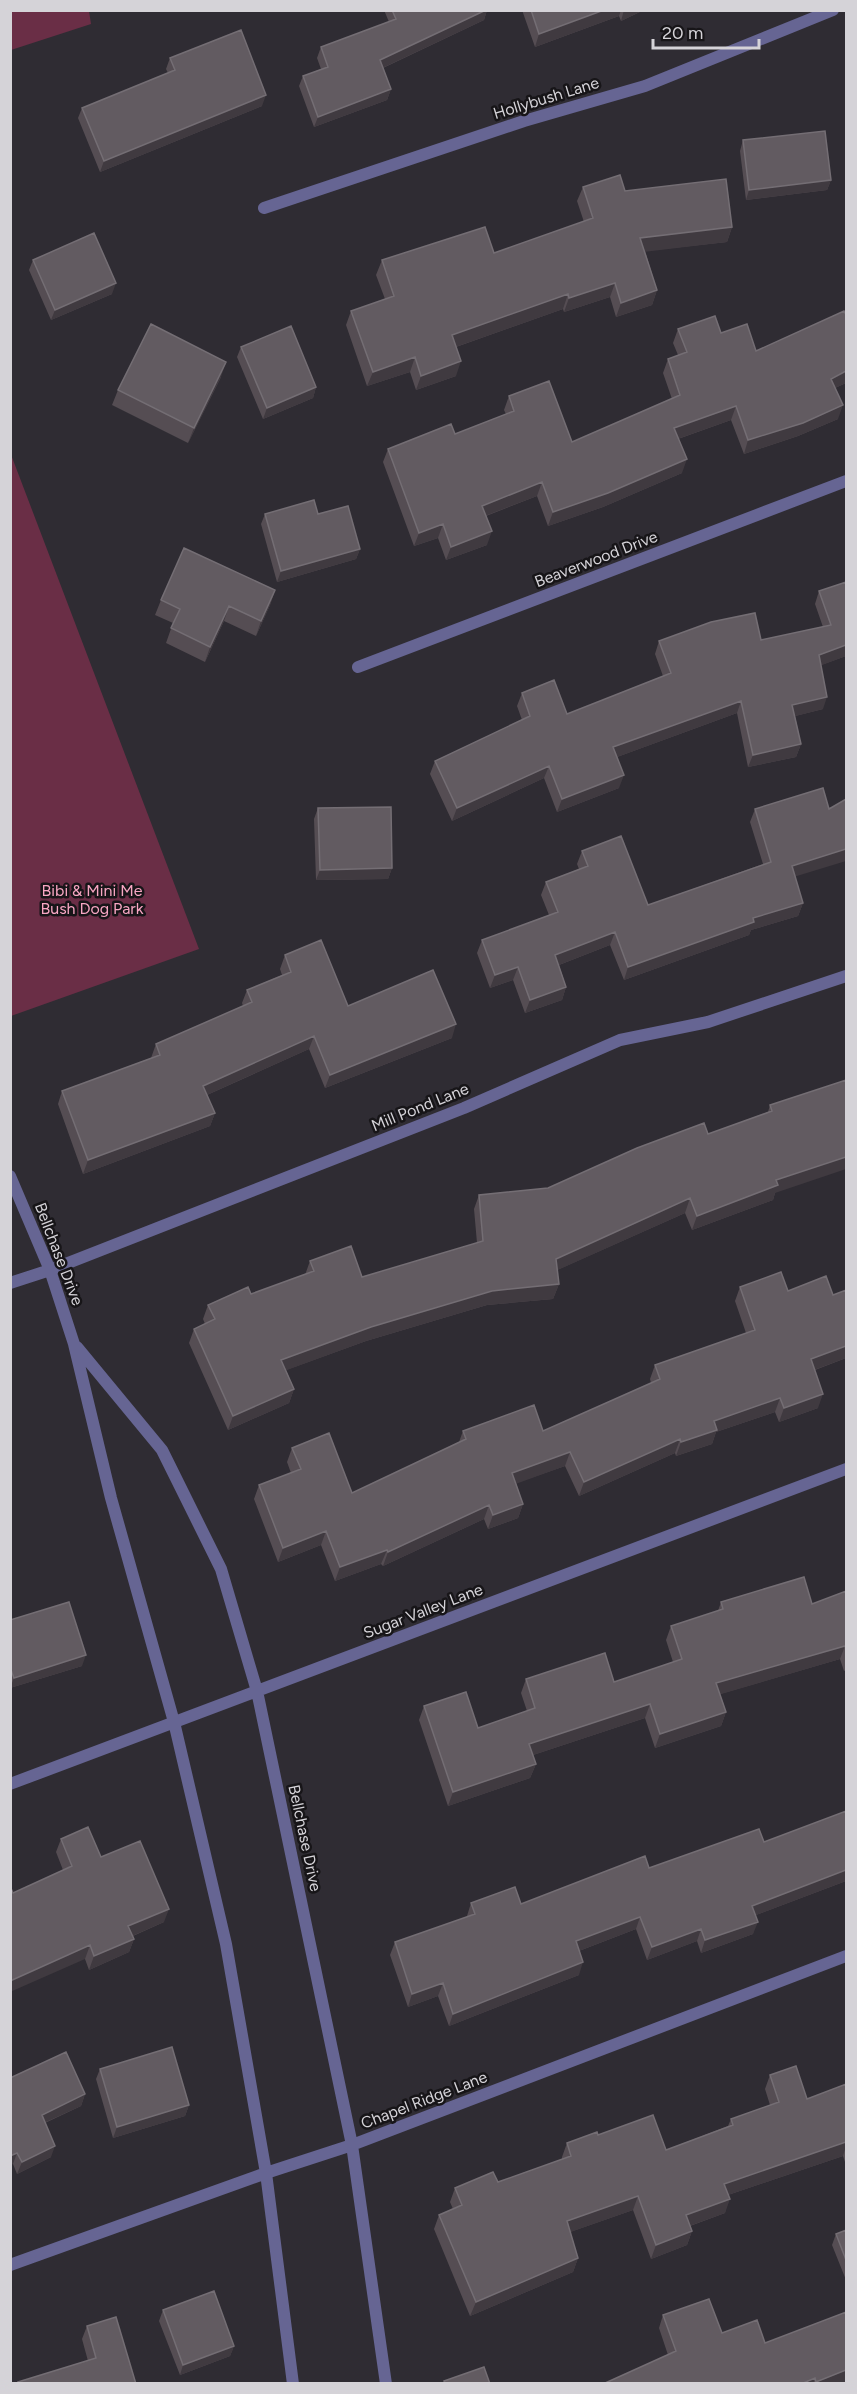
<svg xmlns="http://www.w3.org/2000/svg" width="857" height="2394" font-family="Figtree,sans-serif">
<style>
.green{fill:#6a2e46}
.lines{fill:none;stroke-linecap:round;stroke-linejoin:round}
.street{stroke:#666593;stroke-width:12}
.wall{fill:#554d53}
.shaded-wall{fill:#403a40}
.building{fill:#625b61;stroke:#746e74;stroke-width:1.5}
.labels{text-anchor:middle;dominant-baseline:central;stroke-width:5;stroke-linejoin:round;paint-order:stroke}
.street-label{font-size:16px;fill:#d5d3d8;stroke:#171518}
.park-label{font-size:16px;fill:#f8a6c3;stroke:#171518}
</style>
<rect width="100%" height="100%" fill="#2f2c33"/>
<path class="green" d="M11,10l78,1 2,13 -80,26z
M10,452l189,497 -188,67h-1z"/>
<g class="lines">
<path class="street" d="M264,208l260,-87 121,-35 188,-76
M358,667l488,-186
M10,1176l40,94 24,74 37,154 63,224 52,222 40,229 27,211
M10,1283l40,-13 414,-162 156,-68 88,-18 138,-46
M77,1347l85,103 59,119 36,122 95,454 34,239
M10,1784l836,-315
M10,2265l256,-92 86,-28 494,-189"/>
</g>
<path class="wall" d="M384,10h103l-3,10 -101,48 8,21 -4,11 -73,27 -15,-41 4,-10 18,-7 -4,-11 4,-11 68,-25z
M522,10h122l-23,11 -2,-5 -84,31z
M170,58l92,48 -162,66 -22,-54 4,-10 86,-35 -2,-4z
M743,140l88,40 -4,10 -81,10 -6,-49z
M583,187l42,4 107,36 -5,15 -82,9 12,39 -5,15 -36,12 -6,-20 -46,15 -1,-3 -107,38v29l-40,14 -6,-18 -43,14 -21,-61 5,-14 34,-12 -9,-24 6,-15 112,-7 90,-31 -7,-21z
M33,260l79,34 -61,26 -22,-50z
M678,329l43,4 35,18 90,32 -11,5 3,31 -40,17 -54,18 -13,-34 -53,19 4,34 -79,34 -55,19 -11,-30 -51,20 1,29 -41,15 -8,-22 -24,8 -31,-84 5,-13 67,-15 51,-20 -2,-4 5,-14 63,46 100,-43 -9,-26 5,-14 10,-4 -5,-12z
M241,347l75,40 -3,11 -50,21 -26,-62z
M221,377l-33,66 -76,-38 6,-15z
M265,514h53l42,35 -4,10 -79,23 -16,-58z
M846,582v74l-25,9 2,44 -28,7 6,28 -5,13 -48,10 -11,-54 -120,44 2,31 -62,24 -13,-34 -92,43 -22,-47 5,-13 87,-41 -5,-14 5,-13 45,21 96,-38 -8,-22 4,-13 102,-1 62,-13 -8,-23 4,-13z
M275,590l-5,15 -14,31 -32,-15 -19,41 -39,-19 7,-20 -18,-8 6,-15z
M318,808l74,60 -4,11 -72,1 -2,-61z
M755,809l40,68 8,26 -5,13 -47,14 -2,5 -125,45 -14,-35 -51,20 7,22 -4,13 -37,13 -12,-33 -23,8 -13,-35 5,-13 67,-25 -8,-20 5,-13 33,-13 -2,-5 5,-13 66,54 115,-41 -13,-42z
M285,955l63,51 104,32 -127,50 -16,-39 -102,46 8,18 -5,13 -127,48 -25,-70 4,-13 89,-33 5,-14 87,-38 -1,-3 5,-13 35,-15 -2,-6z
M846,1080l-71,113 -2,7 -81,30 -7,-17 -128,57 2,14 -6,15 -66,6 -121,36 -80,29 8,19 -5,14 -61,27 -39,-87 5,-14 11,-5 -2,-5 5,-14 43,-11 54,-19 5,-14 52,16 115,-34 -3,-34 5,-14 69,-7 160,-54 60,-22 2,-7z
M740,1287l48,4 58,67 -31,12 3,38 -39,14 -4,-10 -59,20 -4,12 -36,12 -1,-3 -96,43 -14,-30 -49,17 7,21 -5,14 -30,11 -4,-10 -101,47 -2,-2 -46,17 -14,-36 -43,17 -24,-63 5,-14 32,-12 -4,-11 5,-14 60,45 107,-51 4,-11h80l108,-48 -1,-4 5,-14 91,-32 -11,-32z
M846,1591v79l-2,1 -4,-12 -120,35 6,18 -5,14 -66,22 -10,-30 -112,37 3,9 -6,14 -82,28 -29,-86 5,-14 54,22 49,-17 -6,-18 5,-14 88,3 59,-20 -7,-22 5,-14 47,-15 3,-9 91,2z
M10,1620l72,46 -72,22z
M61,1839l40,18 63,65 -31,14 1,3 -5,13 -40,18 -4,-11 -72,-66 50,-23 -7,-18z
M764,1842l82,39 -90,34 -3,19 -52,19 -4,-12 -50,19 -11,-31 -57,22v24l-130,51 -11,-30 -30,11 -18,-52 5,-13 72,-25v-1l4,-13 50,1 128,-36z
M100,2069l89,36 -4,11 -72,22 -17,-59z
M770,2075l37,24 39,-15v81l-3,-9 -115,39 -3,18 -35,13 2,5 -5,14 -36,14 -18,-49 -63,22 8,26 -5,14 -103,44 -36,-87 5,-14 14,-6 -3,-7 5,-14 43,-6 64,-23v-2l5,-14 31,-8 68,15 62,-24 3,-7 39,-14 -5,-16z
M10,2078l75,16 -4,12 -36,17 6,34 -34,17 -4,-10z
M846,2230v50l-14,-35 4,-11z
M163,2310l71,36 -4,10 -50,19 -21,-54z
M663,2315l59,18 43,10 81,38 -6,3h-237l65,-29 -9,-27z
M87,2326l49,58h-118v-2l70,-21 -6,-22z"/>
<path class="shaded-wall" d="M487,10l-3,10 -108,51 4,-11z
M604,10h17l-2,6 -84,31 4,-13z
M624,10h20l-23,11z
M391,89l-4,11 -73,27 4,-10z
M266,95l-4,11 -162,66 4,-11z
M831,180l-4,10 -81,10 3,-10z
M732,227l-5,15 -92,11 5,-15z
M116,283l-4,11 -61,26 4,-10z
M615,283l-5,14 -46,15 5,-14z
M657,290l-5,15 -36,12 5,-14z
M568,294l-5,15 -116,41 5,-15z
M415,357l-5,15 -43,14 6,-14z
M461,361l-5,15 -40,14 5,-14z
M226,362l-5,15 -33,66 6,-15z
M846,371v12l-20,9 5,-13z
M316,387l-3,11 -50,21 4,-11z
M843,405l-5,14 -40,17 -54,18 4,-14z
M736,406l-5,14 -62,22 5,-14z
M687,459l-5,14 -79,34 -55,19 5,-14z
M542,482l-5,14 -60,23 5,-13z
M443,524l-5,14 -24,8 5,-13z
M492,531l-5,14 -41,15 5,-13z
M360,549l-4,10 -79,23 4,-11z
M275,590l-5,15 -14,31 5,-15z
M229,606l-5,15 -19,41 5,-15z
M846,645v11l-32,12 5,-13z
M827,697l-4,12 -35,9 4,-13z
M741,701l-4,12 -128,47 4,-13z
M801,744l-5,13 -48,10 5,-12z
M549,766l-5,12 -92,43 5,-13z
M624,775l-5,13 -62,24 5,-13z
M846,849v12l-59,18 5,-13z
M392,868l-4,11 -72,1 4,-10z
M803,903l-5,13 -47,14 -2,5 -125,45 4,-13 125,-49z
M615,932l-5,13 -59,23 4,-13z
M518,967l-5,13 -23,8 5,-13z
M566,987l-4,13 -37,13 5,-13z
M456,1024l-4,14 -127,50 5,-13z
M314,1036l-5,13 -111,50 5,-13z
M215,1113l-5,13 -127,48 5,-14z
M846,1157v12l-71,24 -2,7 -81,30 5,-14 79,-36z
M690,1198l-5,15 -134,60 5,-14z
M559,1284l-6,15 -66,6 -121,36 -90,33 5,-14 90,-33 121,-36z
M846,1346v12l-40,15 5,-14z
M294,1389l-5,14 -61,27 5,-14z
M823,1394l-5,14 -39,14 5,-14z
M780,1398l-5,14 -59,20 -4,12 -36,12 5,-14 33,-21z
M680,1439l-5,14 -96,43 5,-14z
M570,1452l-5,14 -58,21 5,-14z
M523,1504l-5,14 -30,11 5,-14z
M489,1505l-5,14 -101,47 5,-14z
M326,1531l-5,14 -43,17 5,-14z
M387,1550l-6,14 -46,17 5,-14z
M845,1646l-5,13 -129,38 5,-14z
M86,1655l-4,11 -72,22 4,-10z
M650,1704l-5,14 -121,40 5,-14z
M726,1712l-5,14 -66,22 5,-14z
M536,1764l-6,14 -82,28 5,-14z
M846,1870v11l-98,37 4,-12z
M169,1909l-5,13 -41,18 5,-14z
M640,1917l-4,12 -65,25 5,-13z
M758,1922l-5,12 -52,19 4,-13z
M701,1929l-4,12 -50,19 5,-13z
M134,1939l-5,13 -40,18 5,-14z
M90,1945l-5,14 -75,33v-11z
M583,1962l-4,13 -130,51 4,-12z
M443,1983l-5,13 -30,11 4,-13z
M85,2094l-4,12 -44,20 5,-11z
M189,2105l-4,11 -72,22 4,-11z
M846,2142v4l-3,10 -124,42 5,-14z
M55,2146l-4,11 -34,17 5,-12z
M17,2153l-4,11 -3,2v-10z
M638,2196l-5,14 -71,25 5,-14z
M730,2199l-5,14 -44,16 5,-14z
M692,2231l-5,14 -36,14 5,-14z
M578,2258l-5,14 -103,44 6,-14z
M234,2346l-4,10 -50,19 3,-10z
M846,2370v11l-6,3h-24v-2z
M815,2378l-2,6h-12z"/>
<path class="building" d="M392,10h94l-106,50 11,29 -73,28 -15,-41 25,-9 -7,-20 75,-28z
M531,10h73l-65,24z
M241,30l25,65 -162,66 -22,-53 93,-38 -5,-12z
M825,131l6,49 -82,10 -6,-50z
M620,175l5,16 101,-12 6,48 -92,11 17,52 -36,13 -6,-20 -46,15 -1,-4 -116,41 9,26 -40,15 -6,-19 -42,15 -22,-61 43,-15 -12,-36 103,-33 9,26 99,-35 -10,-31z
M94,233l22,50 -61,27 -22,-50z
M844,311l2,4v56l-15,8 12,26 -40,18 -55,17 -12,-34 -62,22 13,31 -79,34 -55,19 -11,-30 -60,24 10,25 -41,16 -8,-23 -24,9 -31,-84 63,-25 4,10 59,-23 -5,-15 40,-15 23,61 108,-47 -12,-36 19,-7 -9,-23 37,-13 6,17 26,-9 9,27z
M151,324l75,38 -32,66 -76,-38z
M291,326l25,61 -49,21 -26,-61z
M314,500l4,14 30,-8 12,43 -79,22 -16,-57z
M184,548l91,42 -14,31 -32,-15 -19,41 -39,-19 9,-19 -19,-9z
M846,582v63l-27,10 8,42 -35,8 9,39 -48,11 -12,-54 -128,46 11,28 -62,24 -13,-33 -92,42 -22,-47 95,-45 -8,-23 32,-13 13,34 104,-41 -12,-32 52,-19 44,-9 6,27 70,-15 -12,-34z
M823,788l6,21 17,-10v50l-54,17 11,37 -50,15 1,4 -126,45 -13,-35 -60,23 11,32 -36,13 -12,-33 -23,8 -13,-35 76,-28 -12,-30 42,-16 -6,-15 39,-15 27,69 123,-43 -16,-53z
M391,807l1,61 -72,2 -2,-62z
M321,940l27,66 85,-36 23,54 -126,51 -16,-39 -111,50 12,27 -127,47 -26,-69 98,-36 -4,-11 96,-42 -5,-12 44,-18 -6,-17z
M846,1080v77l-70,23 2,5 -81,31 -7,-18 -134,61 3,25 -67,7 -121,36 -90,33 13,29 -61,27 -39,-87 21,-10 -7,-14 40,-18 3,7 63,-23 -4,-10 41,-15 11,31 121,-36 -4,-46 69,-7 89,-40 67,-25 4,11 64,-23 -2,-6z
M781,1272l7,19 38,-15 7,19 13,-5v56l-35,13 12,35 -39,14 -4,-10 -66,23 3,9 -36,12 -1,-3 -96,43 -14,-30 -58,21 11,31 -30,11 -4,-10 -101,47 -1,-2 -47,17 -14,-36 -43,17 -24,-63 42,-16 -9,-21 37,-15 23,60 114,-54 -3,-8 71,-26 9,26 117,-52 -5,-14 100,-35 -15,-43z
M804,1577l8,27 34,-13v58l-1,-3 -129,37 10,29 -66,22 -10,-30 -121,40 7,20 -83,28 -29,-86 42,-14 12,36 57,-20 -9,-29 79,-26 9,29 68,-23 -11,-33 52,-17 -2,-7z
M69,1602l17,53 -72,23 -4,-11v-47z
M846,1811v59l-94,36 6,16 -53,18 -4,-11 -49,18 -12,-30 -64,24 7,21 -130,52 -10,-31 -31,11 -17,-52 80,-28 -4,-11 44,-16 6,17 124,-48 4,12 110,-39 5,13z
M88,1827l13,30 39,-16 29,68 -41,17 6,13 -40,17 -4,-11 -80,36v-95l3,7 59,-27 -11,-27z
M172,2047l17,58 -72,22 -17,-58z
M66,2052l19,42 -43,21 13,31 -33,16 -5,-9 -7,3v-78z
M796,2066l11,33 39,-15v58l-122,42 6,15 -44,16 6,16 -36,14 -18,-49 -71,25 11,37 -102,44 -37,-87 23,-10 -7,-17 38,-16 5,10 73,-26 -4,-13 30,-11 1,3 55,-20 13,35 67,-25 -2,-6 48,-17 -9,-27z
M846,2230v30l-10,-26z
M214,2291l20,55 -51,19 -20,-55z
M709,2299l13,34 35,-13 8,23 81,-31v58l-30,12 -1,-4 -14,6h-198l73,-33 -13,-36z
M116,2317l20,67h-117l-1,-2 78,-24 -9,-32z
M484,2367l6,17h-45l-1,-3z"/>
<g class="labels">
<g class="street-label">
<text transform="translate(546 98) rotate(-17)">Hollybush Lane</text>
<text transform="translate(596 559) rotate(-21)">Beaverwood Drive</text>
<text transform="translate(420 1107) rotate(-22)">Mill Pond Lane</text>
<text transform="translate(59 1254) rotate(69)">Bellchase Drive</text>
<text transform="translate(423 1611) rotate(-21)">Sugar Valley Lane</text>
<text transform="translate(305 1838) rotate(78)">Bellchase Drive</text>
<text transform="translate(424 2100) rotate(-21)">Chapel Ridge Lane</text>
</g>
<g class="park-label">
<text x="92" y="890">Bibi &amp; Mini Me<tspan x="92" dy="18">Bush Dog Park</tspan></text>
</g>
</g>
<rect width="857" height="2394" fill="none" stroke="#d5d3d8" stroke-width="24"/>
<path d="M653 39v9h106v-9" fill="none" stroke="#d5d3d8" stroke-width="3"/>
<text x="662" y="39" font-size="18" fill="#d5d3d8" stroke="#171518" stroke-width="4.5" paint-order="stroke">20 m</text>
</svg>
